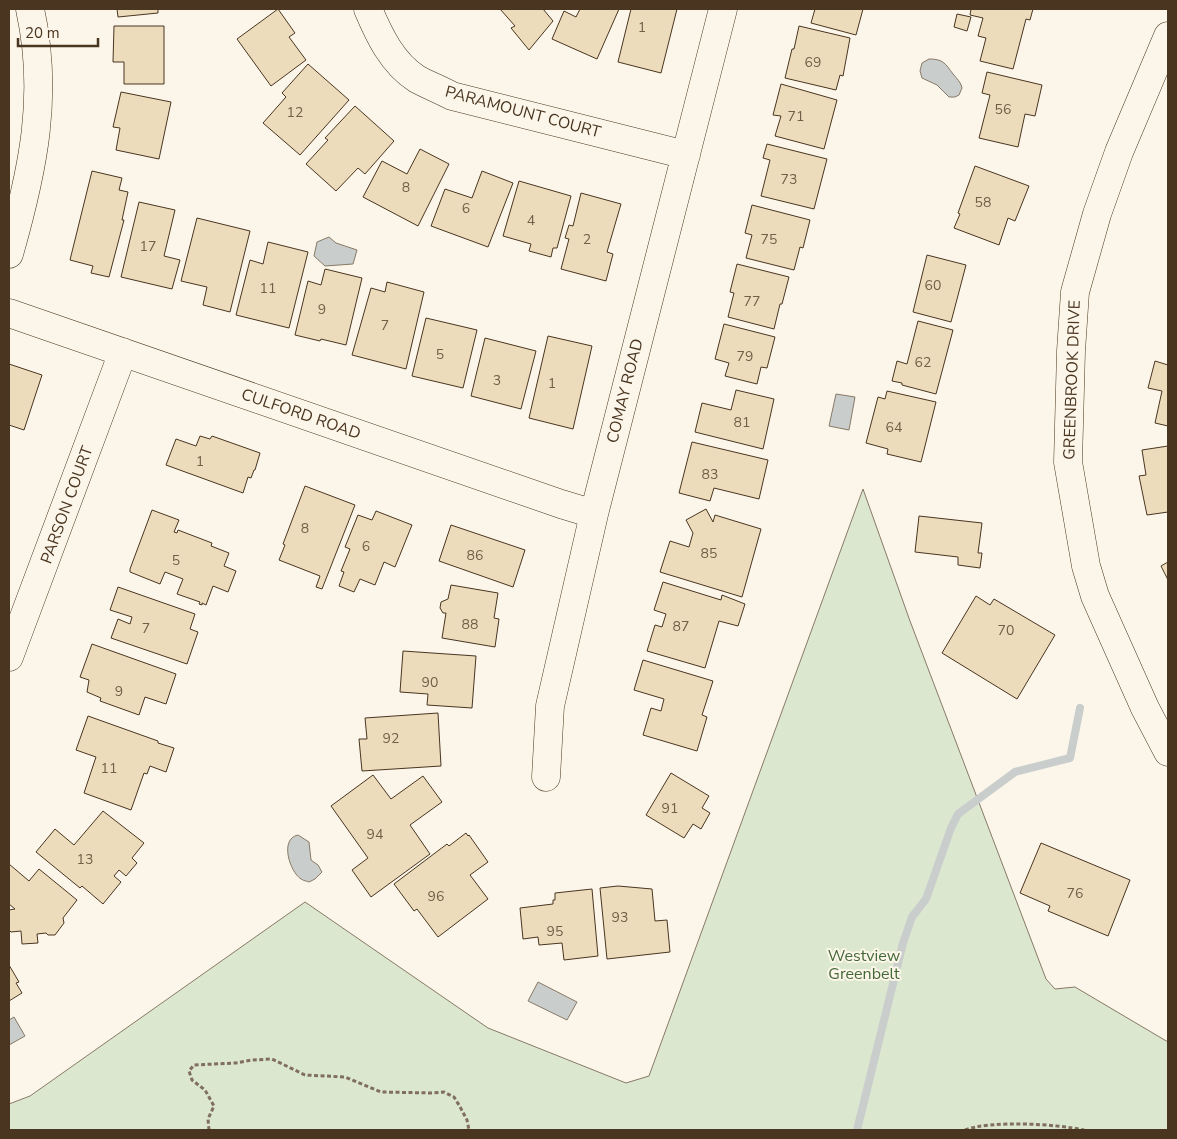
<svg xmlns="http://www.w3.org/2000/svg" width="1177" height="1139" font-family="'Nunito Sans',sans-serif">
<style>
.green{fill:#dce7d0;stroke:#887966}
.water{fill:#c9cecd;stroke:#887966}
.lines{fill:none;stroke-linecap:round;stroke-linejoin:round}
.stream{stroke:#c9cecd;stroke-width:8}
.building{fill:#ecdcbc;stroke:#4a3520}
.minor-casing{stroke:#4a3520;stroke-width:29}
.path{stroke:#7f6f5c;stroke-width:3;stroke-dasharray:4 2.5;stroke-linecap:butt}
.minor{stroke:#fbf6e9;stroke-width:28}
.labels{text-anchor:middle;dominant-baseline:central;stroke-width:4;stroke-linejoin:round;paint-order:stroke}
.number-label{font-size:14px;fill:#725f47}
.street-label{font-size:16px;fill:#4a3520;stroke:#fbf6e9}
.park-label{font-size:16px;fill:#436837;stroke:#fbf6e9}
</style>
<rect width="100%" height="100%" fill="#fbf6e9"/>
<path class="green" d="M863,489l47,132 136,358 9,10 20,-2 93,55v88h-1159v-26l21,-8 275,-194 183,126 138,55 23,-7z"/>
<path class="water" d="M929,59c14,0 16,4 24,15 4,5 8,8 9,14l-3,7 -4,2h-6l-12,-12 -15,-7 -2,-7 2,-8z
M329,237l7,6 21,7 -4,14 -28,2 -11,-10 3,-14z
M836,394l19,3 -6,33 -20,-4z
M298,835l11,7 2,18 7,5 4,7 -7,7 -6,3c-2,-1 -5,-1 -8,-3 -11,-7 -22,-40 -3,-44z
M538,982l39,20 -10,18 -39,-19z
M14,1017l11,19 -16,9v-25z"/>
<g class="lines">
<path class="stream" d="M857,1130l46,-187 9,-26 14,-18 25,-71 7,-14 57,-42 55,-14 10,-50"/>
</g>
<path class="building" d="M117,9h41v4l-40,4z
M278,9l17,24 -6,4 17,23 -35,26 -34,-47z
M500,9h43l10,12 -24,29 -18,-22 4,-2z
M580,9h39l-22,50 -45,-20 12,-28 12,6z
M631,9h46l-16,64 -43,-11z
M815,9h48l-7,26 -45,-12z
M971,9h62l-3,11 -4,-1 -13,50 -33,-8 6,-23 -8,-2 5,-18 -13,-3z
M957,14l14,3 -4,14 -13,-4z
M114,26h50v58h-40v-22h-11z
M799,26l51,12 -7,38 -3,-1 -4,15 -51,-12 7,-29h2z
M308,64l41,36 -49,55 -37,-32 23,-26 -4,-4z
M987,72l55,13 -7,31 -10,-2 -7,33 -39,-9 11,-43 -8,-2z
M781,84l56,16 -13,49 -49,-13 6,-20 -8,-1z
M121,92l50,10 -12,57 -43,-9 4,-22 -7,-1z
M355,106l39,35 -29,33 -7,-6 -22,23 -30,-27 22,-24 -3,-2z
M767,144l60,15 -13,50 -53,-13 9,-36 -7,-2z
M420,149l29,15 -31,62 -55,-29 19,-36 25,13z
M975,166l54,20 -14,35 -7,-3 -9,27 -45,-17 6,-14 -2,-1z
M92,171l30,7 -3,12 9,2 -6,28h2l-15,57 -18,-4 2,-7 -23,-6z
M482,171l31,12 -25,64 -57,-21 14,-37 27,9z
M519,181l52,15 -14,52h-4l-2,9 -22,-6 2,-7 -28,-8z
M581,193l40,11 -14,48 6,2 -7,27 -45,-12 8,-30 -4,-1 4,-13 4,1z
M139,202l36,8 -11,46 16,4 -8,29 -51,-12z
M752,205l58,15 -7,28 -3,-1 -6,23 -48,-12 6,-23 -7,-2z
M197,218l53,13 -20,81 -27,-7 4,-18 -26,-6z
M268,242l40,10 -19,76 -53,-13 14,-55 13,4z
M927,255l39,10 -15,57 -38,-10z
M737,264l52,13 -7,27h-2l-6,25 -46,-12 6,-24 -4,-1z
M325,269l37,9 -16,67 -25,-6 -1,2 -25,-6 13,-54 13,4z
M387,282l37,10 -18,77 -54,-14 19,-67 14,4z
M426,318l51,12 -14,58 -51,-12z
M918,321l35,9 -17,64 -34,-9v-2l-10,-2 5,-20 10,3z
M724,324l51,13 -8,31 -6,-1 -4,17 -32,-8 4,-13 -14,-4z
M548,336l44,10 -19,83 -44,-11z
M485,338l51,13 -15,58 -50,-13z
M1155,361l13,4v61l-13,-3 7,-32 -14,-3z
M9,364l33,11 -18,55 -15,-5z
M736,390l38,9 -11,50 -68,-17 7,-29 29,7z
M887,391l49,11 -15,60 -34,-8 1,-5 -22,-6 12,-46 7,2z
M200,436l10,3 2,-3 48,17 -5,17h-1l-3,8 -3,-1 -5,16 -77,-28 10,-26 20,7z
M692,442l76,18 -9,39 -45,-11 -4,13 -31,-8z
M1168,446v66l-21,3 -8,-39 7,-1 -4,-25z
M305,486l50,19 -33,84 -6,-2 4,-11 -41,-16 6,-15 -2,-1z
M706,509l7,13 2,-7 46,14 -19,68 -82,-25 10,-31 19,6 4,-14 -7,-13z
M152,510l27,10 -5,12 3,1 1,-3 34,13 -1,3 18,7 -5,13 12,5 -8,21 -15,-6 -7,19 -4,-2v2l-3,-1 1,-2 -23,-8 6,-15 -18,-7 -5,12 -30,-12v-3z
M376,511l36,14 -17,42 -11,-5 -9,23 -15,-6 -6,13 -15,-6 5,-14 -3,-1 9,-22 -5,-2 13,-32 14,5z
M919,516l63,7 -4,30h4l-2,15 -22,-3v-8l-43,-5z
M451,525l74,25 -12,37 -74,-26z
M1168,562v18l-7,-14z
M663,582l58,18 1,-5 23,9 -7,22 -19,-5 -14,47 -58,-17 8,-26 7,2 4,-13 -12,-4z
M451,585l47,8 -4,25 5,1 -4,28 -53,-9 4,-25h-3l-3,-5 1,-6 7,-3z
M118,587l77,27 -5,15 8,3 -11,32 -76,-26 7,-19 12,5 2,-7 -22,-7z
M976,596l14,9 4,-6 61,36 -38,64 -75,-46z
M92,644l84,30 -10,30 -21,-7 -6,18 -39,-14 1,-3 -14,-6 2,-12 -9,-3z
M403,651l73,5 -4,52 -45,-3 1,-11 -28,-2z
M643,660l70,21 -11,34 5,2 -10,34 -54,-16 8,-27 10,3 3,-12 -30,-9z
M438,713l3,53 -79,5 -3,-32h8l-2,-21z
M88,716l70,25v2l16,5 -8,24 -16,-6 -3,8 -3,-1 -13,37 -47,-17 12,-36 -20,-7z
M671,773l38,23 -7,12 8,5 -9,16 -8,-5 -9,14 -38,-23z
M373,775l18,24 32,-23 19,26 -32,23 20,29 -59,43 -19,-27 16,-12 -37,-52z
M103,811l41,32 -12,15 5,5 -11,13 -7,-6 -5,6 7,6 -18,22 -21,-18 -2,2 -44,-36 19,-23 19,16z
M466,833l2,3 1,-1 19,27 -18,13 18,24 -50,38 -21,-28 -3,2 -20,-27 53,-40 2,2z
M1041,843l89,37 -22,56 -60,-25 2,-5 -30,-13z
M9,864l20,17 10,-12 38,31 -14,18 1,5 -9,12h-7l-2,-2 -9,1 1,9 -16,1 -1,-13 -10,1 -2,-2v-20l6,-1 -6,-5z
M618,886l34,3 3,32 12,-1 3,32 -63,7 -7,-71z
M592,889l6,67 -34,4 -2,-17 -23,2 -1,-8 -15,2 -3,-31 33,-4v-4h2v-7z
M9,965l10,17 -3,1 6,10 -13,8z"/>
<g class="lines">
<defs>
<path id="minor" d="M368,9c11,26 24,54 49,70 11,6 24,11 35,17l234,59
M1168,36l-49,116 -22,62 -22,78 -4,59 -3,111 18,104 9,30 50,112 23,44
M9,254c24,-84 40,-159 21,-245
M9,313l552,191 33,10
M9,657l114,-305
M546,777l4,-71 44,-192 129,-505"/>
</defs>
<use href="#minor" class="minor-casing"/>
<path class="path" d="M209,1130l-1,-11 6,-13 -9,-16 -13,-10 -3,-9 5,-6 42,-2 16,-3 20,-1 33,16 40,2 36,15 52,1 11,-1 10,5 5,8 8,15 2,10
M965,1130c26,-10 91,-6 119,0"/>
<use href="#minor" class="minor"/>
</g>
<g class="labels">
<g class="number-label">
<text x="642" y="27">1</text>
<text x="813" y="62">69</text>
<text x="1003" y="109">56</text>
<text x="295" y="112">12</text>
<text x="796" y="116">71</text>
<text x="789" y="179">73</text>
<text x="406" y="187">8</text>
<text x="983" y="202">58</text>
<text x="466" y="208">6</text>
<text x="531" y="220">4</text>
<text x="587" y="239">2</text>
<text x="769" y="239">75</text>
<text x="148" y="246">17</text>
<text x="933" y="285">60</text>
<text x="268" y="288">11</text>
<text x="752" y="301">77</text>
<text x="322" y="309">9</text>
<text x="385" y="325">7</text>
<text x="440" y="354">5</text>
<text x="745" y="356">79</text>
<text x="923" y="362">62</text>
<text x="497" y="380">3</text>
<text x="552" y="383">1</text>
<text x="742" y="422">81</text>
<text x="894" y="427">64</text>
<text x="200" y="461">1</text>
<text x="710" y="474">83</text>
<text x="305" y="528">8</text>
<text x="366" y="546">6</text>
<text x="709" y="553">85</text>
<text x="475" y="555">86</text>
<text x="176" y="560">5</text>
<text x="470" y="624">88</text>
<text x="681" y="626">87</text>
<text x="146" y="628">7</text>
<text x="1006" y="630">70</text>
<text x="430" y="682">90</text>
<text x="119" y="691">9</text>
<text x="391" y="738">92</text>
<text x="109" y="768">11</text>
<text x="670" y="808">91</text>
<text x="375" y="834">94</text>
<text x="85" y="859">13</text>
<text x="1075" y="893">76</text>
<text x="436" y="896">96</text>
<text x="620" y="917">93</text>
<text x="555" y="931">95</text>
</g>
<g class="street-label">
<text transform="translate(523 112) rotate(15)">PARAMOUNT COURT</text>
<text transform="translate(1072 380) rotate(-88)">GREENBROOK DRIVE</text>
<text transform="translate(625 391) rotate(-76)">COMAY ROAD</text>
<text transform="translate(301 414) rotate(19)">CULFORD ROAD</text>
<text transform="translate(67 505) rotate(-70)">PARSON COURT</text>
</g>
<g class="park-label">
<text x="864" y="956">Westview<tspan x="864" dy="18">Greenbelt</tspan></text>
</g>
</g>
<rect width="1177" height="1139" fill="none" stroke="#4a3520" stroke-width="20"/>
<path d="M18 38v8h80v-8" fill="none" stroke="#4a3520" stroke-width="2.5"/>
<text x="25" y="38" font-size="15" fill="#4a3520" stroke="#fbf6e9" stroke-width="4" paint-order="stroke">20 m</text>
</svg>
